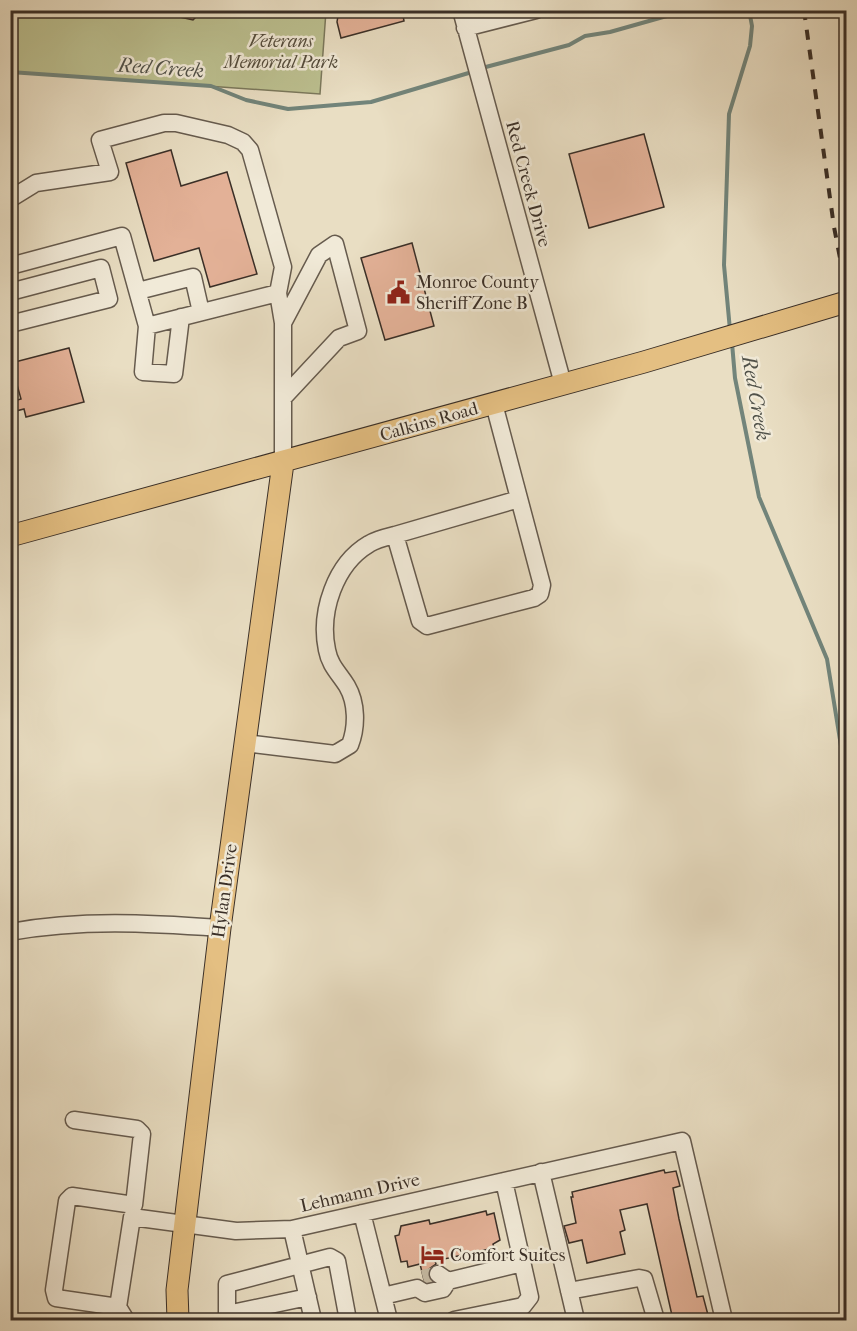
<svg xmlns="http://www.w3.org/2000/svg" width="857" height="1331" font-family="'IM FELL French Canon',serif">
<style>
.green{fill:#bcc090;stroke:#7b785c;stroke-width:1.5}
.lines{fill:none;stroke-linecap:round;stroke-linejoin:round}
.stream{stroke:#72847a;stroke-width:4}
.building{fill:#e3b197;stroke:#3a2f27;stroke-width:1.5}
.minor-tunnel{stroke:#c6bba4;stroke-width:16;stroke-dasharray:16 8;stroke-linecap:butt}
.minor-casing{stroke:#665b4e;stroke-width:19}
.major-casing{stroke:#3a2f27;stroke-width:23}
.minor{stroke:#f1ead8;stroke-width:16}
.major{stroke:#e4bf82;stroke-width:21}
.rail{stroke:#3a2f27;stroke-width:4;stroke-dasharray:10 10;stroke-linecap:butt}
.labels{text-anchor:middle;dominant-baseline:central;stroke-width:5;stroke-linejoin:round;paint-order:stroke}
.park-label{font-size:18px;font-style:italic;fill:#544c3c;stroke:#f1ead8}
.street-label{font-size:18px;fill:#3a2f27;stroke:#f1ead8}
.poi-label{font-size:18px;fill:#3a2f27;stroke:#f1ead8;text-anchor:start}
.water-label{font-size:20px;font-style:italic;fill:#51524a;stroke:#f1ead8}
</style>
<rect width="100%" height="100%" fill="#e9dec3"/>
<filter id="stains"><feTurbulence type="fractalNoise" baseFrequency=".00333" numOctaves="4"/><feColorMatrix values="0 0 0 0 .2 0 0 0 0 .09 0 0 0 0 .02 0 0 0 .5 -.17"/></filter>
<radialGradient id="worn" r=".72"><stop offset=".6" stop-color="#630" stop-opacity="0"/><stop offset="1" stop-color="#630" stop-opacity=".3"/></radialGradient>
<path class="green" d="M10,11h316l-6,83 -309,-22z"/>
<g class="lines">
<path class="stream" d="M482,68l87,-23 16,-9 25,-4 78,-22
M10,72l201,14 35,14 42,9 83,-7 101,-30
M730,330l-6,-65 5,-151 21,-68 2,-20 -3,-16
M732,343l3,35 24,119 68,162 19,118"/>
</g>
<path class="building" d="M167,10h36l-10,10 -27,-6z
M339,10h63l2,11 -63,17 -4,-16z
M644,134l20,73 -75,21 -20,-74z
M171,150l10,36 46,-14 30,102 -47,13 -11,-39 -45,13 -28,-98z
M412,243l22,83 -49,14 -24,-82z
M69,348l15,54 -58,15 -2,-8 -12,3 -2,-10 11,-3 -10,-36z
M664,1170l1,3 11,-2 4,15 -7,2 6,31 18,78 6,-1 5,19 -12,2v3h-23l-26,-116 -27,6 5,20 -5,2 5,22 -38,9 -5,-23 -13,3 -5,-17 12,-3 -5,-26h2l-1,-5z
M486,1211l1,4 7,-2 6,27 -7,4 1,4 -59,13 1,3 -7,5 -1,5 3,7 -4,1 -3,-2 -4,-16 -12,3 -1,-6 -6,1 -6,-26 4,-1 2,-9 28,-6 1,4z"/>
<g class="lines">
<path class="minor-tunnel" d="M423,1278l15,-4"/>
<defs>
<path id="minor" d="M461,10l102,374
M465,28l71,-18
M10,199l26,-16 74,-11 -10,-32 64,-17h12l52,12 15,7 7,8 33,117 -5,26 5,30v140
M10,266l112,-30 25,90 131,-33
M138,291l55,-14 8,35
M10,292l91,-24 8,31 -99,25
M283,323l36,-68 16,-11 23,87 -19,7 -56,60
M147,326l-4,46 31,2 7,-57
M395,535l124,-36
M245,743l90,11 15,-9c7,-18 7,-42 -3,-59 -8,-13 -17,-20 -20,-36 -8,-38 8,-86 42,-106 8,-5 18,-7 26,-9l25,86 7,5 107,-28 6,-4 2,-9 -48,-181
M10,932c71,-13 139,-9 210,-4
M74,1120l63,9 5,5 -8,71 -62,-9 -5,5 -13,89 2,8 62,9
M541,1172l35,148
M362,1213l27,107
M292,1229l21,91
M448,1281l74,-18
M569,1291l70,-13 5,1 12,41
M383,1296l34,-8 8,5 18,-4 5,-8 -10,-7
M227,1314v-30l103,-27 7,4 11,59
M126,1320l-8,-13 14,-90 104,14 56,-2 390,-88 42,179
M228,1320l-1,-6 81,-17
M454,1320l69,-14 7,-9 -26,-116"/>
<path id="major" d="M10,536l634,-174 202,-60
M178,1320l-1,-30 43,-362 63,-465"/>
</defs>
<use href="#minor" class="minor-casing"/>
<use href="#major" class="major-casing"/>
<use href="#minor" class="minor"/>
<use href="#major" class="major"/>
<path class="rail" d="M804,10l30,217 12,62"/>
</g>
<defs>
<symbol id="civic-bare" viewBox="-9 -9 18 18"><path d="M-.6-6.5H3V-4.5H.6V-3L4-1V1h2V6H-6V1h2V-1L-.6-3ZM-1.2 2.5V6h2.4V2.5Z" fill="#8f2418" stroke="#f1ead8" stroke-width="2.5" paint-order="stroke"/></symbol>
<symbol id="hotel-bare" viewBox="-9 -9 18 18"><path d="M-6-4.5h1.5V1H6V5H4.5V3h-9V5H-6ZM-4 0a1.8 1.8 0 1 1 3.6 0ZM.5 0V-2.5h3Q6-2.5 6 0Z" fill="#8f2418" stroke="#f1ead8" stroke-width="2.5" paint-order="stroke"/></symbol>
</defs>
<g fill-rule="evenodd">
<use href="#civic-bare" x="382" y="276" width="33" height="33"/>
<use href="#hotel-bare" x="416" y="1238" width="33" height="33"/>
</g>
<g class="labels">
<g class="park-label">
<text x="281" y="41">Veterans<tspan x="281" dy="21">Memorial Park</tspan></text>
</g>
<g class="street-label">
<text transform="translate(528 184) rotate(75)">Red Creek Drive</text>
<text transform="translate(429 422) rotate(-16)">Calkins Road</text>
<text transform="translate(225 891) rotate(-82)">Hylan Drive</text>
<text transform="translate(360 1193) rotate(-13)">Lehmann Drive</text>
</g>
<g class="poi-label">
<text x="416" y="282">Monroe County<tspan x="416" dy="21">Sheriff Zone B</tspan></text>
<text x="450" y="1255">Comfort Suites</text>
</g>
<g class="water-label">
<text transform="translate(161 68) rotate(4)">Red Creek</text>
<text transform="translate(756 398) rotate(80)">Red Creek</text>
</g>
</g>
<rect width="857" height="1331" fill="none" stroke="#e9dec3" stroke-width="36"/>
<rect x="12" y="12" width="833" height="1307" fill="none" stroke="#3a2f27" stroke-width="3"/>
<rect x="18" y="18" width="821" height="1295" fill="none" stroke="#3a2f27" stroke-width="1.5"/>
<rect width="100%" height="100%" filter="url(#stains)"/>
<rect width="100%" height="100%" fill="url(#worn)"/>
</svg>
